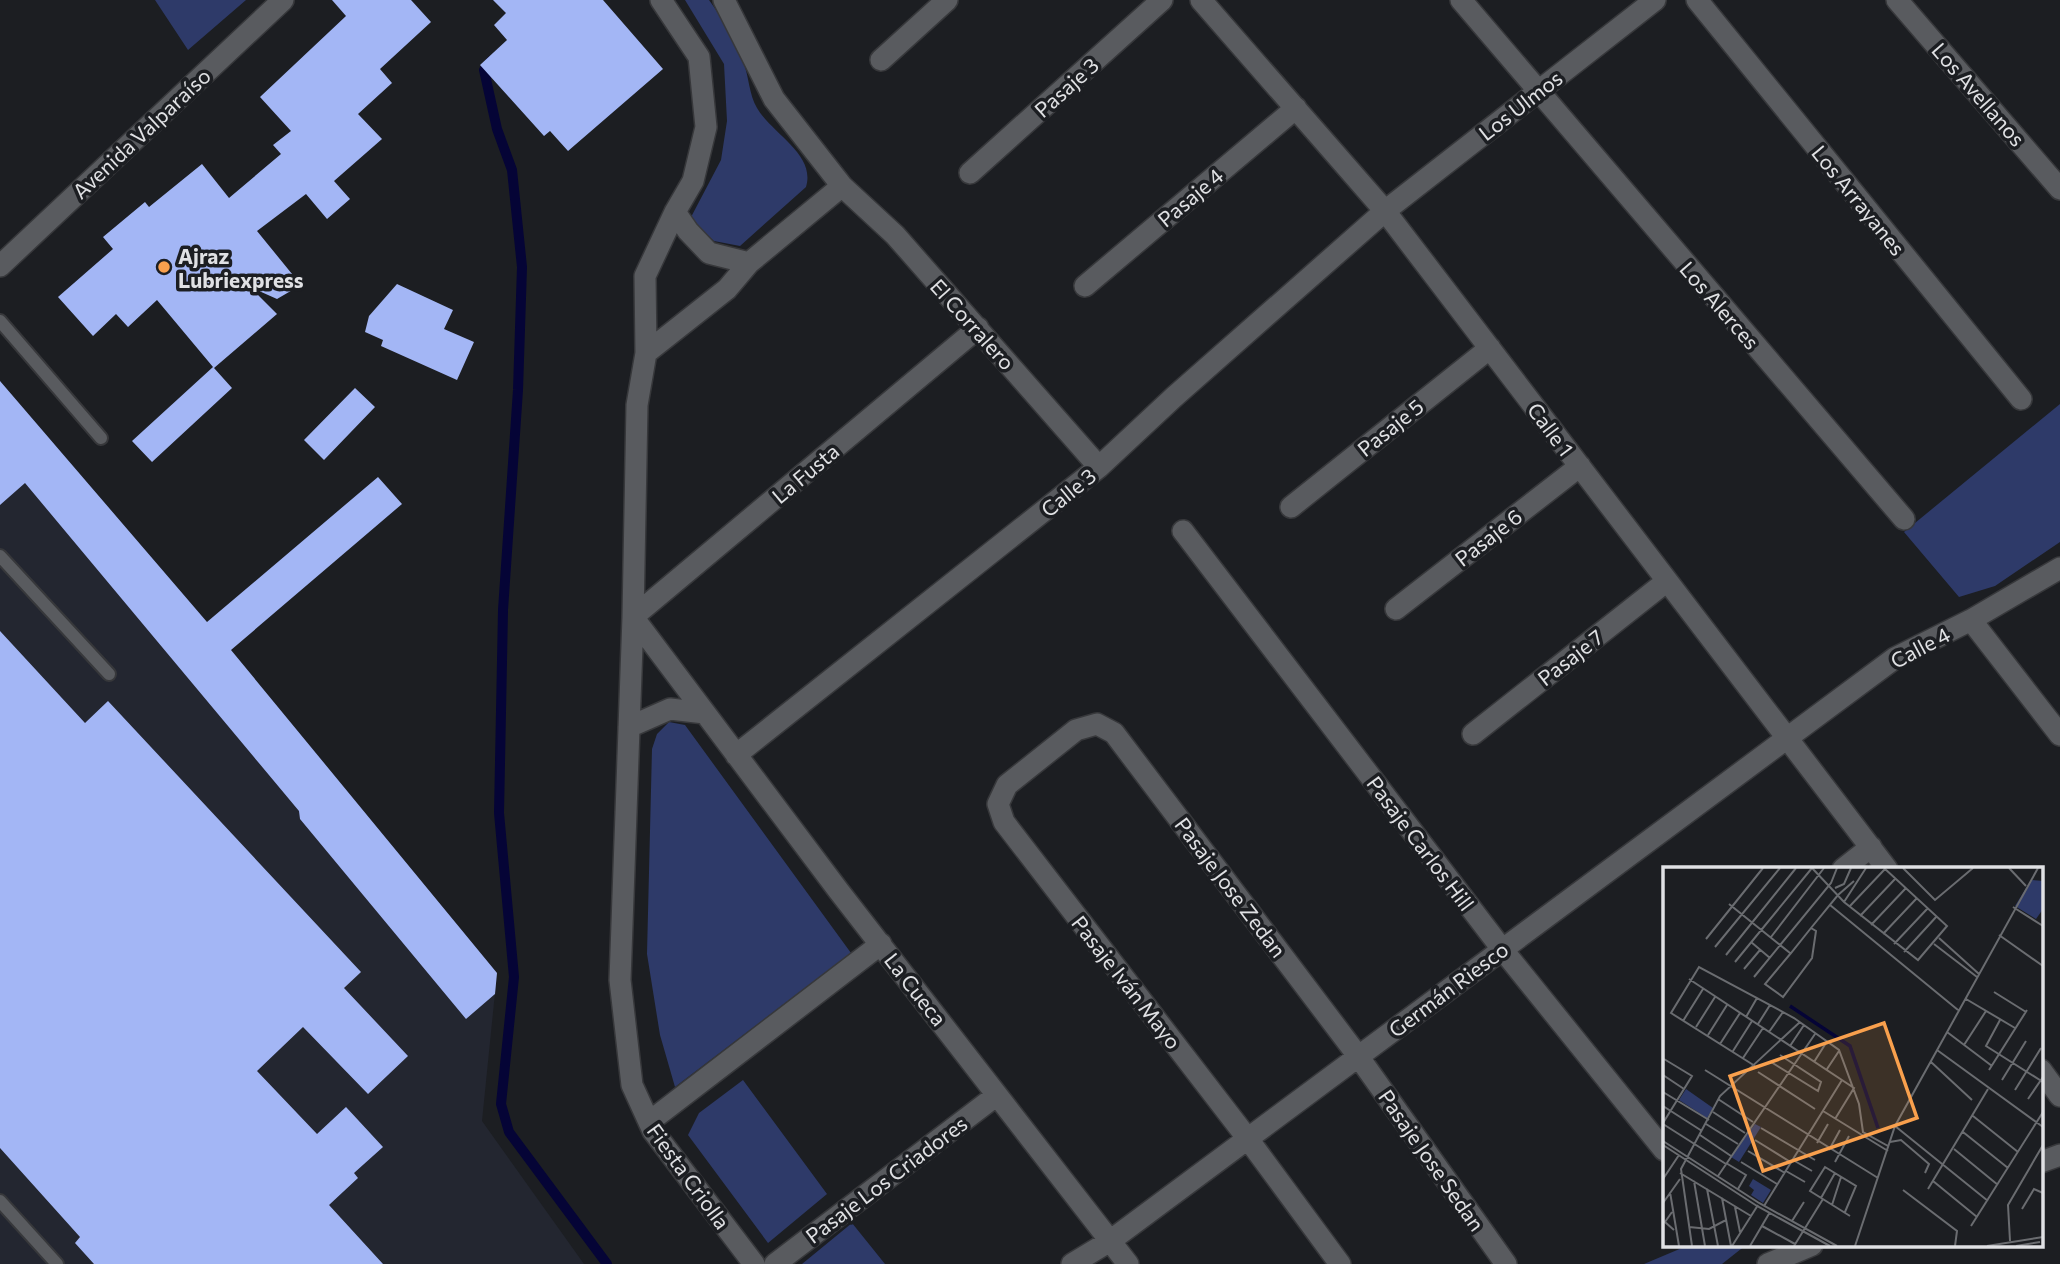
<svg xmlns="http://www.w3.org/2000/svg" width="2060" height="1264" font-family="Commissioner,sans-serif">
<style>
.built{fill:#232630}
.green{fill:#2e3a69}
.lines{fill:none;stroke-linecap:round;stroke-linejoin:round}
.stream{stroke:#050436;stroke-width:10}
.building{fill:#a3b6f5}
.lane-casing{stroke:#37383b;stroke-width:16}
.street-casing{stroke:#37383b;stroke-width:24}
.secondary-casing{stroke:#37383b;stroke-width:24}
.lane{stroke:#595b5f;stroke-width:12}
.street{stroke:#595b5f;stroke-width:21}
.secondary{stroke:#595b5f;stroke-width:21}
.poi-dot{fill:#f9a04d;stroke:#1c1e22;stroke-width:2.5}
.labels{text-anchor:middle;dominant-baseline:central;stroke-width:7;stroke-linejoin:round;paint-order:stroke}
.street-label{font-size:21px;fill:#e0e1e4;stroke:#1c1e22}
.poi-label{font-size:21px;font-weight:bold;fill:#e0e1e4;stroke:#1c1e22;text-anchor:start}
.inset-river{fill:none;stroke:#050436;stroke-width:3.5}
.inset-road{fill:none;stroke:#6a6c70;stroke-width:2}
.view{fill:#f9a04d;fill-opacity:0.15;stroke:#f9a04d;stroke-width:3.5}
.inset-edge{fill:none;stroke:#e0e1e4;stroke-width:3.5}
</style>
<rect width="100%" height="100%" fill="#1c1e22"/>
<path class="built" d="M0,381l209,244 288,348 -15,148 102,143h-584z"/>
<path class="green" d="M155,0h91l-58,50z
M685,0h24c14,19 26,39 34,61 6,15 6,34 14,47 15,26 59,46 49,79l-66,59 -26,-5 -24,-22 31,-59 6,-39 -3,-57z
M2060,404v138l-65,44 -36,11 -55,-65z
M669,722l16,3 166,228 -176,134 -15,-52 -13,-81 5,-205 5,-15z
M743,1080l84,114 -59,49 -80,-108 11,-22z
M852,1223l33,41h-83z
M1689,1245h57l-24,19h-78z"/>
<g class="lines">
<path class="stream" d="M491,61l-7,9 13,59 15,41 10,97 -4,123 -15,220 -4,203 15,164 -13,127 8,28 98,132"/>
</g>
<path class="building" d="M332,0h79l20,22 -51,47 12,14 -34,31 24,25 -48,42 16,18 -23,20 -21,-25 -49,37 44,54 -24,14 -27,-12 27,27 -63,54 18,20 -80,74 -20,-21 81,-74 -56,-67 -29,27 -12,-13 -23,22 -35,-39 55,-48 -10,-12 42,-35 4,5 53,-43 27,34 52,-44 -8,-9 18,-14 -31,-34 86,-81z
M493,0h110l60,69 -95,82 -18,-20 -6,5 -64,-71 27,-25 -13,-15 12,-12z
M397,284l56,26 -9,19 30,13 -17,38 -76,-34 2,-6 -18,-8 4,-16z
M0,381l207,241 171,-145 24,27 -171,146 266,323 -2,21 -29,25 -166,-200 -1,-8 -274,-328 -25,22z
M355,388l20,19 -51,53 -20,-20z
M0,631l85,92 23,-22 253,271 -17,16 64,68 -40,38 -65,-67 -46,44 60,63 29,-27 37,40 -29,26 4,5 -29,27 54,59h-289l-19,-21 5,-6 -80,-89z"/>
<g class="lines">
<defs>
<path id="lane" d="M0,321l101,117
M0,556l109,118
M0,1201l57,63"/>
<path id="street" d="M661,0l38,57 7,70 -13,54 -18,31 -30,64 1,77 -9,52 -4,212 -13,363 12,105 21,46 101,133
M724,0l50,99 68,87 53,49 204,232
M1201,0l184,211 502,658
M1461,0l443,519
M1697,0l324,399
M1897,0l163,189
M881,60l66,-60
M970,173l192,-173
M675,212l13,19 21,22 40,10
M1085,286l211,-178
M978,328l-345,289 205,273 290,374
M646,353l81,-64 22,-26 93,-77
M1291,507l199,-159
M1183,531l319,418 162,201
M1396,609l184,-143
M1971,620l89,115
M629,727l41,-18 35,4
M1473,734l194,-153
M736,755l363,-288 75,-70 211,-186 270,-211
M1843,869l28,-22
M2041,1070l19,26
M649,1122l232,-178
M2041,1162l19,-7
M775,1264l222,-169
M1072,1264l38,-23 785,-583 76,-38 89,-52
M1340,1264l-92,-125 -244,-317 -6,-18 9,-19 69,-55 21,-6 17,9 244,323 148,208
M1768,1264l44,-19"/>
<path id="secondary" d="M0,266l283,-266"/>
</defs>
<use href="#lane" class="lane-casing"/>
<use href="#street" class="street-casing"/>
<use href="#secondary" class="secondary-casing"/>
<use href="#lane" class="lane"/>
<use href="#street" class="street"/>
<use href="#secondary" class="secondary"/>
</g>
<circle class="poi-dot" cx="164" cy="267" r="7"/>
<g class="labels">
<g class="street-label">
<text transform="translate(1066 87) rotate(-42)">Pasaje 3</text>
<text transform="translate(1979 94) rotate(49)">Los Avellanos</text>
<text transform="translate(1520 105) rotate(-38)">Los Ulmos</text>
<text transform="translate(141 133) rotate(-43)">Avenida Valparaíso</text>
<text transform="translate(1190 197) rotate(-40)">Pasaje 4</text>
<text transform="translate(1859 200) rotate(51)">Los Arrayanes</text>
<text transform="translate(1720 305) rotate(49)">Los Alerces</text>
<text transform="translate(973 324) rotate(48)">El Corralero</text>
<text transform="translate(1390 427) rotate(-39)">Pasaje 5</text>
<text transform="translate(1551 429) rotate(53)">Calle 1</text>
<text transform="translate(805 473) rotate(-40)">La Fusta</text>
<text transform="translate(1068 492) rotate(-39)">Calle 3</text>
<text transform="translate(1488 537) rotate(-38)">Pasaje 6</text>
<text transform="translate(1920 647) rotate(-28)">Calle 4</text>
<text transform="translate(1570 657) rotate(-38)">Pasaje 7</text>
<text transform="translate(1421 843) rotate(53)">Pasaje Carlos Hill</text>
<text transform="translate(1231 887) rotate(53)">Pasaje Jose Zedan</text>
<text transform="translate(1127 982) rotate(52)">Pasaje Iván Mayo</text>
<text transform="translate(916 989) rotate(52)">La Cueca</text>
<text transform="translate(1448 989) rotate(-37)">Germán Riesco</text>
<text transform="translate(1432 1160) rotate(55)">Pasaje Jose Sedan</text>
<text transform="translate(689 1176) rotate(54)">Fiesta Criolla</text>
<text transform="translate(886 1179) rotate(-37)">Pasaje Los Criadores</text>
</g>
<g class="poi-label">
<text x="178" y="255">Ajraz<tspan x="178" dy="24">Lubriexpress</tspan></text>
</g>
</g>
<g transform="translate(1663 867)">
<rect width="380" height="380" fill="#1c1e22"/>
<path d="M368,13l12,1v28l-7,10 -21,-13zM23,222l27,19 -6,10 -28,-18zM92,257l6,3 -22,35 -8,-5zM90,312l18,11 -8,13 -12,-8 3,-5 -5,-4z" fill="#2e3a69"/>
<path class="inset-river" d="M127,139l60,40 28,82"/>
<path class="inset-road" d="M149,1l32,34 74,58 29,-34 -63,-58M240,1l32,32 38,-32M346,1l17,18M172,21l9,-4 7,-16M181,35l22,-34M66,37l61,49M167,38l128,105M186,40l36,-38M350,40l30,19M197,49l35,-37M208,58l35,-37M148,61l5,3 -4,27 -29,39 -18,-13 26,-31 20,-25 27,-33 16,-14M220,67l34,-36M336,68l44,31M108,70l53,-69M276,71l40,36M43,72l57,-71M88,75l19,16M231,77l34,-36M271,77l43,33M52,80l65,-79M241,85l33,-36M63,88l70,-87M72,95l77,-94M81,102l16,-19M91,110l77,-94 6,-15M26,112l165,109 -19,31M331,125l32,20M303,132l49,29M83,150l11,-19M337,153l-14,26 57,36M20,154l20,-32M95,157l12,-19M33,160l19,-30M106,165l14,-20M284,165l45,34M45,168l19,-30M57,177l20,-31M301,178l22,-34M127,179l14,-21M274,183l106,77M70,184l19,-30M80,191l20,-30M108,195l47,29 3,-9 -41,-27M151,195l12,-19M268,195l41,38M92,199l-84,-53 28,-46 95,51 45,32 20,54 4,28 25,14M164,202l12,-18M42,203l173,108M326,203l38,-60M95,205l57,37M0,208l21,14M339,213l24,-39M352,223l26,-42M0,225l46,28M55,232l35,23M365,232l15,-22M0,239l39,25M160,244l65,40M50,245l32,21M310,249l45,36M0,256l29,-47 -28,-17M0,257l63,40M43,257l32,20M232,259l93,75M98,261l54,32M300,265l45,36M37,268l31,21M92,273l37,23M0,274l96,62 78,43M227,275l11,-2 28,24 -4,9M154,276l11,-19M0,278l94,61 73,40M291,282l44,36M166,283l11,-20M85,284l37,22M130,293l19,11M78,295l36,22M172,295l14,-26M63,296l20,12 -8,14M123,304l19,11M17,306l71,43M55,309l97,-142M0,312l16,-24M31,314l11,65M270,314l44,36M44,322l11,57M265,322l60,-100M240,323l54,41 -2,15M7,325l9,54M59,331l9,48M158,331l14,-25M0,336l17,-24M169,338l9,-28M101,339l78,-126M72,340l5,25M359,342l12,-20 9,4M9,345l-7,10 9,8M182,345l11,-26 -31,-19 -15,24 40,25M129,354l12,-19M99,359l33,18M308,359l72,-114M26,360l20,2 17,-9M347,374l-2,-36 35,-60M29,379l-11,-77 39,-73 80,-74M69,379l26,-41M87,379l20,-34M131,379l29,-47M192,379l40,-120 143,-258M324,379l56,-9M353,379l24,-4"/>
<path class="view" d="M221,156l33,95 -154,53 -33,-95z"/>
<rect width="380" height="380" class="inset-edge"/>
</g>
</svg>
